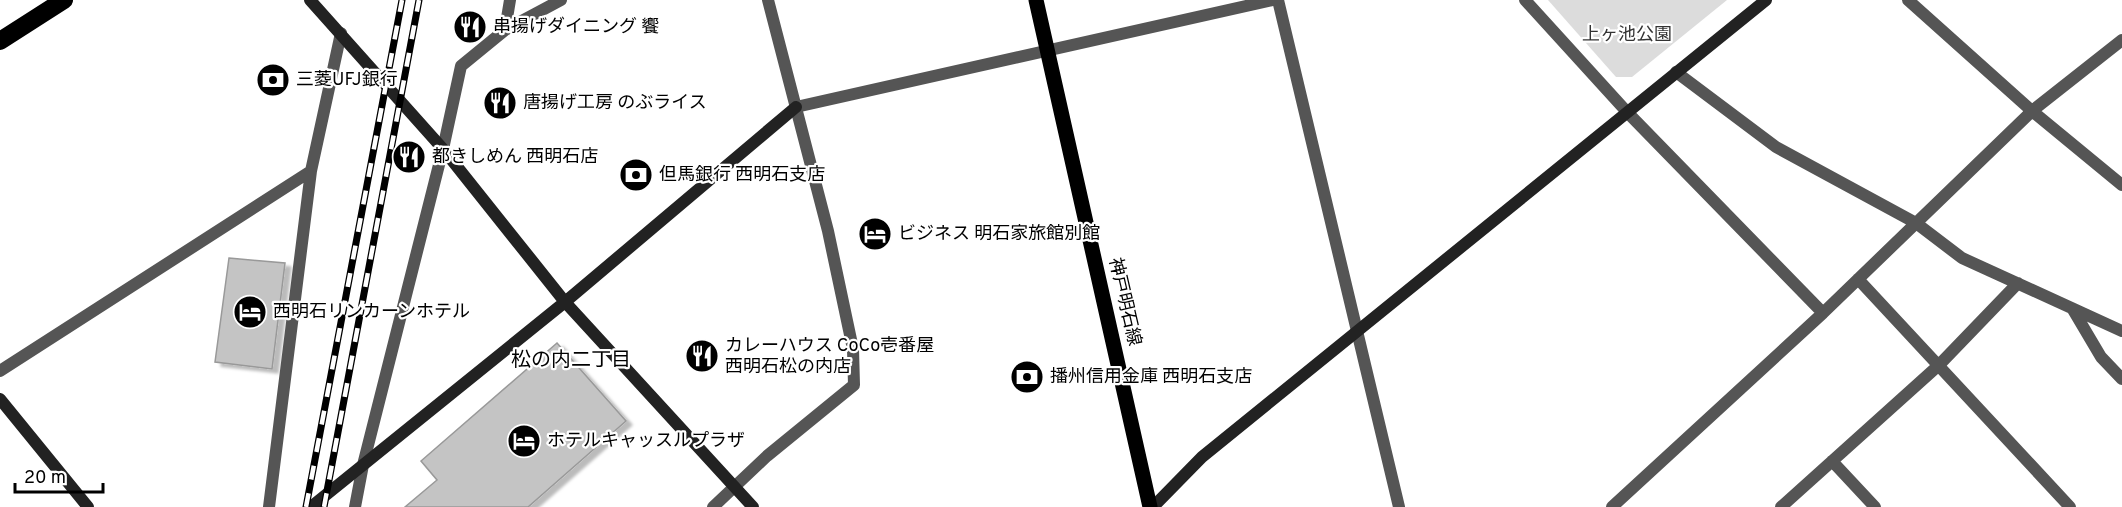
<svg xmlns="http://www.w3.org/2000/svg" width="2122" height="507" font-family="Overpass,'Noto Sans JP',sans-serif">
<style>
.green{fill:#dcdcdc}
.building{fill:#c4c4c4;stroke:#999;stroke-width:1.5;filter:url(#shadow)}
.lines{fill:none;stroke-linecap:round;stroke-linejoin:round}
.street{stroke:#555;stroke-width:12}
.secondary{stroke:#222;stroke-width:12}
.primary{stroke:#000;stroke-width:15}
.highway{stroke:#000;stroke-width:18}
.rail-casing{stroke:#000;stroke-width:7}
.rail{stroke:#fff;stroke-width:4.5;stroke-dasharray:14;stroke-linecap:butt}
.labels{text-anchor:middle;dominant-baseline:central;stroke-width:4.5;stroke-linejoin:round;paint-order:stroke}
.poi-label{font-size:18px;fill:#000;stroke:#fff;text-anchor:start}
.park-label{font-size:18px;fill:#333;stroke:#fff}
.street-label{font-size:18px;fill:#000;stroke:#fff}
.neighbourhood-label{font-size:20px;fill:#000;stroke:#fff}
</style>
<defs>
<filter id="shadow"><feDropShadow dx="6" dy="4" stdDeviation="1.5" flood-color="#0004"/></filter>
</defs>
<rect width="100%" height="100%" fill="#fff"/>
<path class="green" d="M1548,0h179l-95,77h-16z"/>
<path class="building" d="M229,258l56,5 -13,106 -57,-7z
M557,343l69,78 -98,86h-123l32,-27 -16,-19z"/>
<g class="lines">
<path class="street" d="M1278,0l121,507
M1525,0l102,112 196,201
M1908,0l124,111 90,74
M505,30l5,-30
M1676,72l100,75 140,76 46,35 160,73
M796,107l477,-107
M1858,279l212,228
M2072,308l29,49 21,22
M0,371l311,-200
M1832,461l43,46
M269,507l42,-336 30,-138
M355,507l8,-42 80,-316 18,-83 44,-36 56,-30
M713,507l54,-51 87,-71 -1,-36 -25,-118 -60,-231
M1612,507l211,-194 209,-202 90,-71
M1781,507l158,-142 79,-82"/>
<path class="secondary" d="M310,0l133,149 122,153 188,205
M0,399l88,108
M311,507l254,-205 231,-195
M1153,507l49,-50 564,-457"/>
<path class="primary" d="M1036,0l114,507"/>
<path class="highway" d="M0,41l64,-41"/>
<defs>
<path id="rail" d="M306,507l96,-507
M324,507l95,-507"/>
</defs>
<use href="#rail" class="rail-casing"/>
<use href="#rail" class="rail"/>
</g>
<defs>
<symbol id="restaurant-disc" viewBox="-11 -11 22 22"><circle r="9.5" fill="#000" stroke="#fff"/><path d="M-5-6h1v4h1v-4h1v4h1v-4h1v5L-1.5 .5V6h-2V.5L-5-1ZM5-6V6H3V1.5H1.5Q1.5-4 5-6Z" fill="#fff"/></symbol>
<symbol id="bank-disc" viewBox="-11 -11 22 22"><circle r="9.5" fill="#000" stroke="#fff"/><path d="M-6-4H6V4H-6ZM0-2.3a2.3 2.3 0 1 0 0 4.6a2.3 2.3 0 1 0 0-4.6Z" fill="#fff"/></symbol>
<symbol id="hotel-disc" viewBox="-11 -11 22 22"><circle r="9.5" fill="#000" stroke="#fff"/><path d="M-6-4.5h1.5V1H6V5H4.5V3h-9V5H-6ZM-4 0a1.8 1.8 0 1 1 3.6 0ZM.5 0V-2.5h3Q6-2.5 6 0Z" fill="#fff"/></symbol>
</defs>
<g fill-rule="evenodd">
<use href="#restaurant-disc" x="451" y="8" width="38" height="38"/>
<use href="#bank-disc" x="254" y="61" width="38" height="38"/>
<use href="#restaurant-disc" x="481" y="84" width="38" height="38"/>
<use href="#restaurant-disc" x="390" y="138" width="38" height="38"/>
<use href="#bank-disc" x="617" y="156" width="38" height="38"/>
<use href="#hotel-disc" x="856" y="215" width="38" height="38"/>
<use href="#hotel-disc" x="231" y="293" width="38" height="38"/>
<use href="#restaurant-disc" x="683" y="337" width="38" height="38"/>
<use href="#bank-disc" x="1008" y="358" width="38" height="38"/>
<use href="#hotel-disc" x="505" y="422" width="38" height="38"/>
</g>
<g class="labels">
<g class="poi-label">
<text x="493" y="27">串揚げダイニング 饗</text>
<text x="296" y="80">三菱UFJ銀行</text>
<text x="523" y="103">唐揚げ工房 のぶライス</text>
<text x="432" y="157">都きしめん 西明石店</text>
<text x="659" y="175">但馬銀行 西明石支店</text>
<text x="898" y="234">ビジネス 明石家旅館別館</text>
<text x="273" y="312">西明石リンカーンホテル</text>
<text x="725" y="346">カレーハウス CoCo壱番屋<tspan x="725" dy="21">西明石松の内店</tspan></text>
<text x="1050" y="377">播州信用金庫 西明石支店</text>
<text x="547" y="441">ホテルキャッスルプラザ</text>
</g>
<g class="park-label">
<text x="1627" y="35">上ヶ池公園</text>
</g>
<g class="street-label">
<text transform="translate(1124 302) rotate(77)">神戸明石線</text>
</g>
<g class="neighbourhood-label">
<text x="571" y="361">松の内二丁目</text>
</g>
</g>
<path d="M15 483v9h88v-9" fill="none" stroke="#000000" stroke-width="3"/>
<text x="24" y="483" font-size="18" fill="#000000" stroke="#ffffff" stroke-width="4.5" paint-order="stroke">20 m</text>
</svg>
